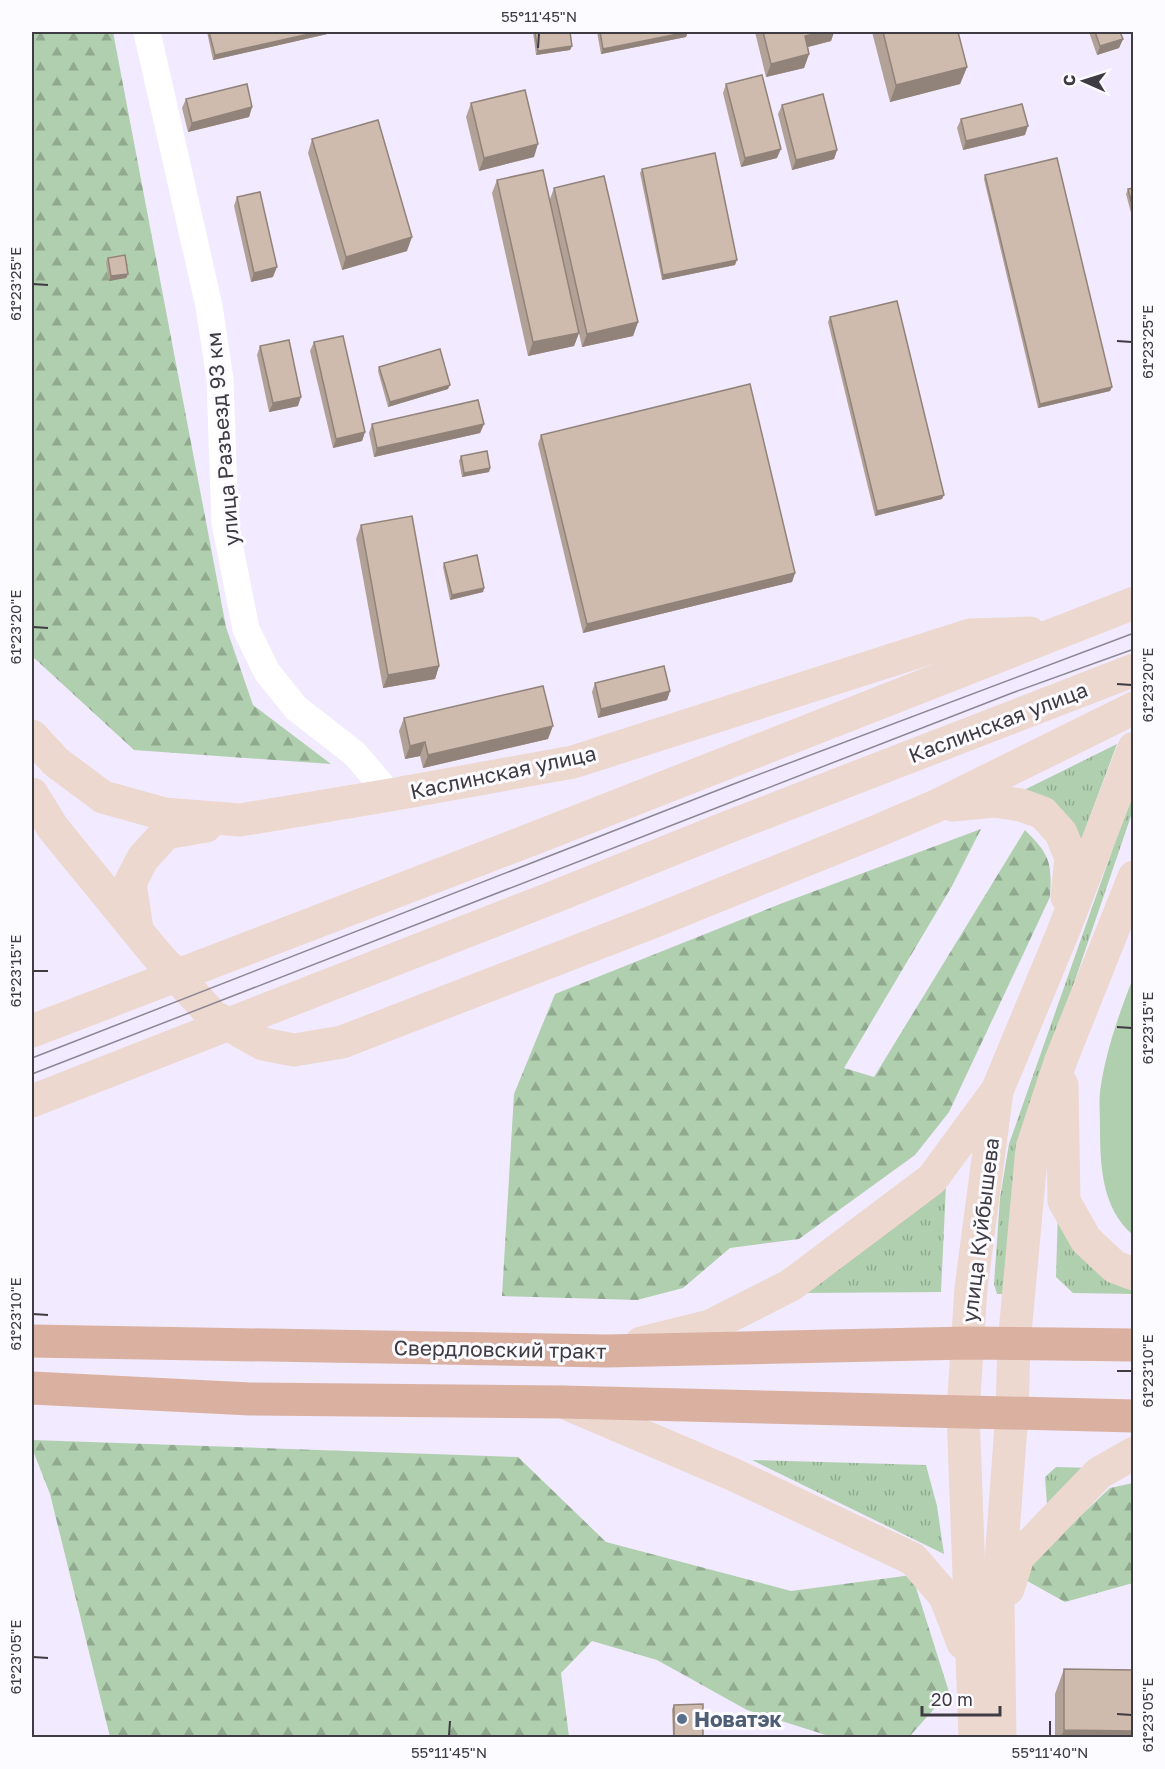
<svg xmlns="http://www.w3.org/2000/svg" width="1165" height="1769" font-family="'Golos Text',sans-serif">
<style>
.grass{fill:url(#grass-tufts)}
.forest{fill:url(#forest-firs)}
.park{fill:#b0cfae}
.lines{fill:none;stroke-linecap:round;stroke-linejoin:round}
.street{stroke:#fff;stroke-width:27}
.secondary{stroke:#edd8d0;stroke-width:33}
.primary{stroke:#dab0a1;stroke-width:33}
.tram{stroke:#8b8693;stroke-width:1.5}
.wall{fill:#b2a196}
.shaded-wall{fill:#91837a}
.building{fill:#cfbbae;stroke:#91837a;stroke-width:1.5}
.ticks{fill:none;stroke:#3e3b43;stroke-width:2}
.service-dot{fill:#5c6f8a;stroke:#fcfbff;stroke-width:2}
.labels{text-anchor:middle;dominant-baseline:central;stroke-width:6;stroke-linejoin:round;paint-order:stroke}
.street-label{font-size:21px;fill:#3e3b43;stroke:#fcfbff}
.service-label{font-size:21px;font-weight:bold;fill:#4e5e75;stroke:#fcfbff;text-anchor:start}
.neatline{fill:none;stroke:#3e3b43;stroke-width:2}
.ticks-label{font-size:15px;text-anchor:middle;fill:#3e3b43}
</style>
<defs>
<pattern id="grass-tufts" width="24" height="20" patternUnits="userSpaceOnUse" patternTransform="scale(1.5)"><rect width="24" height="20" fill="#b0cfae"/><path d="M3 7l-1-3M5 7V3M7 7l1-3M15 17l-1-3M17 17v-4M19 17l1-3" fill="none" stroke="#91a98f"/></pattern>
<pattern id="forest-firs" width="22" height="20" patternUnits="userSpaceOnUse" patternTransform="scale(1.5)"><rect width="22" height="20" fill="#b0cfae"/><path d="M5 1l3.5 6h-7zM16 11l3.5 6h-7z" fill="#91a98f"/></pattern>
</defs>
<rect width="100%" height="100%" fill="#f2eafe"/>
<!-- grass -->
<g class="grass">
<path d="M1117 744 1080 843C1060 806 1061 802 1018 793Z"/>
<polygon points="1133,791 1133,810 1027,1121 1004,1294 997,1294 994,1284 1000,1198 1009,1144"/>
<polygon points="946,1185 941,1292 803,1293"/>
<polygon points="1058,1210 1133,1288 1133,1294 1073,1293 1056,1277"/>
<polygon points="752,1460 926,1465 937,1506 944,1554"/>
<polygon points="1056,1467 1091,1468 1047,1505 1045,1477"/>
</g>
<!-- forest -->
<g class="forest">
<polygon points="32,32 113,32 226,627 253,705 331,764 134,750 32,656"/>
<path d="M981 829 952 886 844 1068 874 1077 1025 830C1050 855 1052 862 1050 897L949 1112 915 1155 799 1239 730 1248 683 1288 637 1300 502 1296 514 1094 555 994 780 904Z"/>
<polygon points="32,1440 518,1457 606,1542 791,1591 912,1575 949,1692 909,1737 832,1737 747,1710 657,1660 592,1641 561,1673 569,1737 110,1737 50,1494 32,1448"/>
<polygon points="1133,1483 1133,1583 1065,1602 1020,1577 1057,1538 1110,1488"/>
</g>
<!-- park -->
<path class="park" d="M1133 978V1235C1101 1208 1100 1163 1100 1125 1100 1114 1099 1103 1100 1092 1105 1053 1119 1014 1133 978Z"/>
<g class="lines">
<!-- street -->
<polyline class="street" points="147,32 209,306 220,379 225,523 246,629 267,672 296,708 355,754 390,795"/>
<!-- secondary -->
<g class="secondary">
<polyline points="32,736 56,762 103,797 164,814 240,820 390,795 573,762 970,635 1030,633"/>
<polyline points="32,794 53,828 156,954 213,1016 263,1044 294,1050 342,1042 655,921 875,832 936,806 1134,708"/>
<polyline points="952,805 995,801 1021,805 1043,813 1061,833 1071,858 1067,897"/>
<polyline points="137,929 130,883 143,858 166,833 206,826"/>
<polyline points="32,1031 530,840 1134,603"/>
<polyline points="1062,1085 1064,1201 1086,1240 1115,1267 1134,1274"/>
<polyline points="32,1101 554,897 728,827 1134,670"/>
<polyline points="641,1343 710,1326 791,1285 932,1179 996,1092"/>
<polyline points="563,1402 732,1474 913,1559 945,1596 963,1643"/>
<polyline points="1008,1589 1018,1557 1099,1473 1134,1453"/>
<polyline points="975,1738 963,1412 971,1288 997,1091 1063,932 1134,748"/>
<polyline points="1000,1738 998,1601 1012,1413 1014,1344 1032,1148 1061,1060 1134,877"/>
</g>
<!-- primary -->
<g class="primary">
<polyline points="32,1341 607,1351 968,1343 1134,1345"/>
<polyline points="32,1388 250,1399 563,1402 1134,1416"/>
</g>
<!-- tram -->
<g class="tram">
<polyline points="32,1058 731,785 1134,633"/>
<polyline points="32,1074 1012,693 1134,649"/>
</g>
</g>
<!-- wall -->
<g class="wall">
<polygon points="207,32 336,32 213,60"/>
<polygon points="533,32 570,32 572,46 570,50 536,55"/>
<polygon points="597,32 687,32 686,37 601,54"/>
<polygon points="755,32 834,32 831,41 808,47 809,54 804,68 766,77"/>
<polygon points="872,32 958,32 967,67 960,84 890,102"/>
<polygon points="1089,32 1120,32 1123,39 1119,48 1097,55"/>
<polygon points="726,84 777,158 741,167 723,93"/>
<polygon points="186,99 252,107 249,117 188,132 182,108"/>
<polygon points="471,103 534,157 479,171 466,117"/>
<polygon points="782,105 837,150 834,159 792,170 778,114"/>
<polygon points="961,119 1025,135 963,150 957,128"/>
<polygon points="312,139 407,251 342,270 308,153"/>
<polygon points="642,169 735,265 662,280 640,173"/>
<polygon points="985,175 1112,387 1110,391 1038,408 984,179"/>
<polygon points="497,180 550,199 554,188 638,322 633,336 582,347 579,333 574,346 528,356 492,193"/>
<polygon points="1134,188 1134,224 1126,194 1128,189"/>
<polygon points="237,197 273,277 251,282 234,206"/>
<polygon points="108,258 128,274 126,278 109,281 106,262"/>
<polygon points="830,317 942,499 875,516 828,322"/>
<polygon points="314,342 365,432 362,441 333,448 310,351"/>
<polygon points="260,346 298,406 269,412 257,355"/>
<polygon points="379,367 448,389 388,407 378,371"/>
<polygon points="372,424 484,424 480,433 374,457 369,433"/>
<polygon points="541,435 795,573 792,582 583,633 538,444"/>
<polygon points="461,456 490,468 489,472 462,477 459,461"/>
<polygon points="361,525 439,666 435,679 383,688 356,539"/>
<polygon points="444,563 484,588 483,592 450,600 443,567"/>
<polygon points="595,683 670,691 667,700 598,718 592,692"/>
<polygon points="404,718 548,739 423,768 420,756 405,759 399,731"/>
<polygon points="1064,1669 1134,1737 1055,1737 1055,1694"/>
<polygon points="674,1705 703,1737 673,1737 672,1709"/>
</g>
<!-- shaded-wall -->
<g class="shaded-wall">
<polygon points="318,32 336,32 213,60 215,55"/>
<polygon points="688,32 686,37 601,54 603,49"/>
<polygon points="822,32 834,32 831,41 800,49 805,36"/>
<polygon points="1123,39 1119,48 1097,55 1100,46"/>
<polygon points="572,46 570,50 536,55 538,51"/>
<polygon points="809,54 804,68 766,77 771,64"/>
<polygon points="967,67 960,84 890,102 896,85"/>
<polygon points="252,107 249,117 188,132 192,123"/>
<polygon points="1028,126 1025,135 963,150 966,141"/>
<polygon points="538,144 534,157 479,171 484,158"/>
<polygon points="781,149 777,158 741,167 745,158"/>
<polygon points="837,150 834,159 792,170 796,160"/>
<polygon points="412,237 407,251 342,270 346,257"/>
<polygon points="737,260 735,265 662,280 663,275"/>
<polygon points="277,267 273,277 251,282 254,273"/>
<polygon points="128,274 126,278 109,281 111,276"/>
<polygon points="638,322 633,336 582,347 587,334"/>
<polygon points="579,333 574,346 528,356 533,342"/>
<polygon points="450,385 448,389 388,407 390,402"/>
<polygon points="1112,387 1110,391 1038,408 1040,404"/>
<polygon points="301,397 298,406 269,412 273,403"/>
<polygon points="484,424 480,433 374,457 377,448"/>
<polygon points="365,432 362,441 333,448 336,439"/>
<polygon points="490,468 489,472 462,477 464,473"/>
<polygon points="944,495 942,499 875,516 877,511"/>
<polygon points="795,573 792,582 583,633 587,624"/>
<polygon points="484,588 483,592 450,600 452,595"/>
<polygon points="439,666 435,679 383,688 388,675"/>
<polygon points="670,691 667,700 598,718 601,709"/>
<polygon points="553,726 548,739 423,768 428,755"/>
<polygon points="425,742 420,756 405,759 410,746"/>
<polygon points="1064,1730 1134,1731 1134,1737 1061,1737"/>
</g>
<!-- building -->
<g class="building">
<polygon points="209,32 318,32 215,55"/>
<polygon points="535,32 570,32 572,46 538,51"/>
<polygon points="600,32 688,32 603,49"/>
<polygon points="763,32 822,32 805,36 809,54 771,64"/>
<polygon points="883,32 958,32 967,67 896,85"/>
<polygon points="1095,32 1120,32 1123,39 1100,46"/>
<polygon points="762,75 781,149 745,158 726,84"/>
<polygon points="247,84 252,107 192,123 186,99"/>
<polygon points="525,90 538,144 484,158 471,103"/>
<polygon points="823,94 837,150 796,160 782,105"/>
<polygon points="1022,104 1028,126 966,141 961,119"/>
<polygon points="378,120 412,237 346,257 312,139"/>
<polygon points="715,153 737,260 663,275 642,169"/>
<polygon points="1057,158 1112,387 1040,404 985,175"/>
<polygon points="543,170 579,333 533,342 497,180"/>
<polygon points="604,176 638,322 587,334 554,188"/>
<polygon points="1134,188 1134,212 1128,189"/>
<polygon points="260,192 277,267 254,273 237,197"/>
<polygon points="125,255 128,274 111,276 108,258"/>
<polygon points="897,301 944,495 877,511 830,317"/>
<polygon points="343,336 365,432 336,439 314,342"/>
<polygon points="289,340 301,397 273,403 260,346"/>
<polygon points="440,349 450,385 390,402 379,367"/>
<polygon points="750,384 795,573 587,624 541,435"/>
<polygon points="478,400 484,424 377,448 372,424"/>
<polygon points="487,451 490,468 464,473 461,456"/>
<polygon points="412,516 439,666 388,675 361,525"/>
<polygon points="477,555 484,588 452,595 444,563"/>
<polygon points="664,666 670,691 601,709 595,683"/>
<polygon points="543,686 553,726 428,755 425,742 410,746 404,718"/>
<polygon points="1064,1669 1134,1670 1134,1731 1064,1730"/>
<polygon points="703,1704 703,1737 674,1737 674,1705"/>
</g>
<!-- ticks -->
<path class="ticks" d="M538 48 539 33M33 284 48 285M1117 341 1132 342M33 627 48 628M1117 684 1132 685M33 971H48M1117 1027 1132 1028M33 1314 48 1315M1117 1371H1132M33 1657 48 1658M1117 1714 1132 1715M449 1736 450 1721M1050 1736V1721"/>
<!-- markers -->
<circle class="service-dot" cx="682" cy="1719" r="6"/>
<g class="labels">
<!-- street labels -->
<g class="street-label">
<text transform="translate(222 439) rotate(-95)">улица Разъезд 93 км</text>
<text transform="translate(998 722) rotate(-21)">Каслинская улица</text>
<text transform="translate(503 772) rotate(-12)">Каслинская улица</text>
<text transform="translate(980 1230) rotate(-83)">улица Куйбышева</text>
<text transform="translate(500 1349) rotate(1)">Свердловский тракт</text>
</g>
<!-- service labels -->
<g class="service-label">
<text x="694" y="1719">Новатэк</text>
</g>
</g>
<!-- border -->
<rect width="1165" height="1769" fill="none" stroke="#fcfbff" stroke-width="66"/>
<!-- north arrow -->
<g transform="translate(1084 81) rotate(273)" stroke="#fcfbff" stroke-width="4.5" paint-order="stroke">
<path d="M0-4.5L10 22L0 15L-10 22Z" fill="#3e3b43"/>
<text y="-9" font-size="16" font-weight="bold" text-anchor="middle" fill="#3e3b43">С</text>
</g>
<!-- scale -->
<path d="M922 1706v9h78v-9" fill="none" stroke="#3e3b43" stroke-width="3"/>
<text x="931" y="1706" font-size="18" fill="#3e3b43" stroke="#fcfbff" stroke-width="4.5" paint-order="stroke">20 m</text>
<rect x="33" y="33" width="1099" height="1703" class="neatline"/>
<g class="ticks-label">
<text x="539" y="22">55°11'45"N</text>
<text transform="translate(16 284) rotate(-90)" y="5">61°23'25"E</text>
<text transform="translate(1148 342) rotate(-90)" y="5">61°23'25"E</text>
<text transform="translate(16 627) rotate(-90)" y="5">61°23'20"E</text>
<text transform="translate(1148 685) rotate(-90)" y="5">61°23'20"E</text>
<text transform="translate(16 971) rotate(-90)" y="5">61°23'15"E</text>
<text transform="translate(1148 1028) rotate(-90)" y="5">61°23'15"E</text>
<text transform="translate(16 1314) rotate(-90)" y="5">61°23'10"E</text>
<text transform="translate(1148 1371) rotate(-90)" y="5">61°23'10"E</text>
<text transform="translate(16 1657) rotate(-90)" y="5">61°23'05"E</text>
<text transform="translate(1148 1715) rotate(-90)" y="5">61°23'05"E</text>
<text x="449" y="1758">55°11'45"N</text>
<text x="1050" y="1758">55°11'40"N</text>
</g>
</svg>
